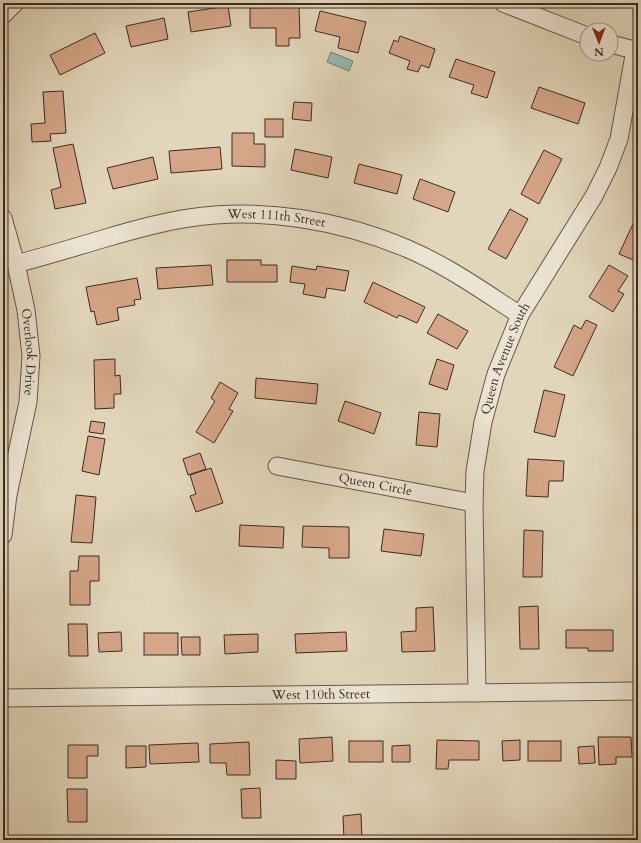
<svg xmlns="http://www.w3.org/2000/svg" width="641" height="843" font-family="Cardo,serif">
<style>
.water{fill:#95b9b3;stroke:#71807a}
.building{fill:#d5a688;stroke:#3c2b24}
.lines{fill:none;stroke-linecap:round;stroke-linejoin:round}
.street-casing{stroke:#66564a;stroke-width:19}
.street{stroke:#ece4d2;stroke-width:17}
.labels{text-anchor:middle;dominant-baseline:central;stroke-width:3;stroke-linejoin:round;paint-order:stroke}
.street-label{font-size:13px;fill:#3c2b24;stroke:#ece4d2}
</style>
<rect width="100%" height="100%" fill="#e2d6ba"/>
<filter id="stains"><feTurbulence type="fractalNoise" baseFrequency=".005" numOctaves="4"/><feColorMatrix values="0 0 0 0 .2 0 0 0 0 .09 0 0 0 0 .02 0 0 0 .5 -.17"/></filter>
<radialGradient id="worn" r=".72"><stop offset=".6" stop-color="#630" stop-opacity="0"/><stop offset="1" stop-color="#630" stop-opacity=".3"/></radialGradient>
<!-- water -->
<polygon class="water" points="331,52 353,61 349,71 327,62"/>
<!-- building -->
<g class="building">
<polygon points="228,6 231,26 191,32 188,12"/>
<polygon points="299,7 300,38 289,38 289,46 276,46 276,28 250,28 250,8"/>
<polygon points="320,11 366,22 358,53 338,48 340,37 315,31"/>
<polygon points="164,18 168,39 131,47 126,26"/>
<polygon points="95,33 105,53 60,75 50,55"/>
<polygon points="400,36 435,49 429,68 421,65 418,72 407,69 410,61 389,53 394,40 398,42"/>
<polygon points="456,59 495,72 487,98 471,93 474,85 449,77"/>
<polygon points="539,87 585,103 578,124 531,108"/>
<polygon points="63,91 66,133 50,134 51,141 32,142 31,124 45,123 43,92"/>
<polygon points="294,102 312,103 311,121 292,119"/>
<rect x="265" y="119" width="18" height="18"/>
<polygon points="232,133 254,133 254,144 265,144 265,167 232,166"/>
<polygon points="73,144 86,203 55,209 51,190 61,187 53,148"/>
<polygon points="220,147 222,169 171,173 169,151"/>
<polygon points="295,149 332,157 328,178 291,170"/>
<polygon points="544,150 562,159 539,204 521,194"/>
<polygon points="153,157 158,179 113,189 107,168"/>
<polygon points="359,164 402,175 397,194 354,183"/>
<polygon points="420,179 455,192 448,212 413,199"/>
<polygon points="510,209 528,219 506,259 488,249"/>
<polygon points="638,213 638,262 619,254"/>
<polygon points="227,260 261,260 261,265 277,265 277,282 227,282"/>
<polygon points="211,265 213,285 158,289 156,268"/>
<polygon points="609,265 628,276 618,291 624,294 613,312 589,297"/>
<polygon points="292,266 316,270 317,266 349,271 345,291 327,288 325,298 303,294 305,284 290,282"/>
<polygon points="137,278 141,299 134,300 135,305 117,308 119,320 97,325 94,311 91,312 86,287"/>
<polygon points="373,282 425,307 417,323 399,315 397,318 364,302"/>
<polygon points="438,314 468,331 457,349 427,333"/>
<polygon points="586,320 597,325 573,376 554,367 574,325 581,329"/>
<polygon points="115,359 115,376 120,375 121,394 114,394 114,408 95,409 94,360"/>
<polygon points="437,359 454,365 447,390 429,384"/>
<polygon points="256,378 318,384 316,404 255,398"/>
<polygon points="220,382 238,393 229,409 233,411 214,443 196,432 215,401 211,398"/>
<polygon points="544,390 565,395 555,437 534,432"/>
<polygon points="345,401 381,413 374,434 338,421"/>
<polygon points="419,412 440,414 437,447 416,445"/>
<polygon points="91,421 105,423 103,434 89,432"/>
<polygon points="88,436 105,439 99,475 82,471"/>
<polygon points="200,453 206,469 188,475 183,459"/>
<polygon points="528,459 564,461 563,481 549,481 548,497 526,496"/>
<polygon points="211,468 223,503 196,512 190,496 196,494 190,475"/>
<polygon points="76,495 96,497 92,543 71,542"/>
<polygon points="240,525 284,527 283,548 239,546"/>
<polygon points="303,526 349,527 349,558 329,558 329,548 302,547"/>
<polygon points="384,529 424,534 421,556 381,551"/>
<polygon points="524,530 543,531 542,577 523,577"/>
<polygon points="79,556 99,556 99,581 90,581 90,605 70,605 70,571 78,571"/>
<polygon points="538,606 539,649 520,649 519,607"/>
<polygon points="433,607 435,651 402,652 401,632 416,631 416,608"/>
<polygon points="68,624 87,624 88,656 69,656"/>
<polygon points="566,630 613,630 613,651 588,651 588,648 566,648"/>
<polygon points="121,632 122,651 99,652 98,633"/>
<polygon points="346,632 347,651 296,653 295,634"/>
<rect x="144" y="633" width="34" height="22"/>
<polygon points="258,634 258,652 225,654 224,635"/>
<polygon points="181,637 200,637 200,655 182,655"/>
<polygon points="332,737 333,761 300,763 299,739"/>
<polygon points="598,737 631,737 632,757 616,757 616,764 599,765"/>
<polygon points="437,740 479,741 479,760 449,760 448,769 436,769"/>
<polygon points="520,740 520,760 503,761 502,741"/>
<rect x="349" y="741" width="34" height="21"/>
<rect x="528" y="741" width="33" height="20"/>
<polygon points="249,742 250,775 227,775 226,763 210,763 210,744"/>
<polygon points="198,743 199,762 150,764 149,745"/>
<polygon points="68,745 98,745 98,756 87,756 87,778 68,778"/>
<polygon points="410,745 410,762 392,762 392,746"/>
<polygon points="126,746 146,746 146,767 126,768"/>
<polygon points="594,746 595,763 579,764 578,747"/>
<polygon points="276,760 296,761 296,779 276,779"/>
<polygon points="260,788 261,818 242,818 241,789"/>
<polygon points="67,789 87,789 87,822 68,822"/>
<polygon points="361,814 362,840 330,840 344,839 343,816"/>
</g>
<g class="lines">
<!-- street casing -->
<g class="street-casing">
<g id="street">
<polyline points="503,3 587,36"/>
<polyline points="3,15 15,3"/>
<polyline points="611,44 638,51"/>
<path id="s1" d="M3 218 16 264 26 310 31 356 28 402 8 495 3 535"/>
<path id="s2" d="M16 264C46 256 76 247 106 238 133 230 161 222 189 218 262 207 340 220 408 249 448 266 484 292 520 315"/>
<path id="s3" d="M277 466 474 503"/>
<path id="s4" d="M477 693 474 503 475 471 483 422 496 374 520 315 594 196 608 168 619 139 635 50"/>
<path id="s5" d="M3 698 638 691"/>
</g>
</g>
<!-- street -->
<use href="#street" class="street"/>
</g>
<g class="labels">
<!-- street labels -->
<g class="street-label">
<text stroke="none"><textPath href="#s2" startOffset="267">West 111th Street</textPath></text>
<text stroke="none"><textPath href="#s1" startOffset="137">Overlook Drive</textPath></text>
<text stroke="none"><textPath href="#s4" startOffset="339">Queen Avenue South</textPath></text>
<text stroke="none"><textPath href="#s3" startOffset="100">Queen Circle</textPath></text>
<text stroke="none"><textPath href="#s5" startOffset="318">West 110th Street</textPath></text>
</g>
</g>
<!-- margin -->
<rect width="641" height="843" fill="none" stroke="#e2d6ba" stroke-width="16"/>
<rect x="4" y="4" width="633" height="835" fill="none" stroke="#3c2b24" stroke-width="2"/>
<rect x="8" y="8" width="625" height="827" fill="none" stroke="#3c2b24"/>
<!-- north arrow -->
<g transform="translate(599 42) rotate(179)"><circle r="19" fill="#ece4d2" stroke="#a69a8c"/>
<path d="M0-3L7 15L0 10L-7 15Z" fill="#8f2418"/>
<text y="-6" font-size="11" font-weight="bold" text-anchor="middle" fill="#3c2b24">N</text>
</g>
<rect width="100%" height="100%" filter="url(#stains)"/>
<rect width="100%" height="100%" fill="url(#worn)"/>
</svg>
